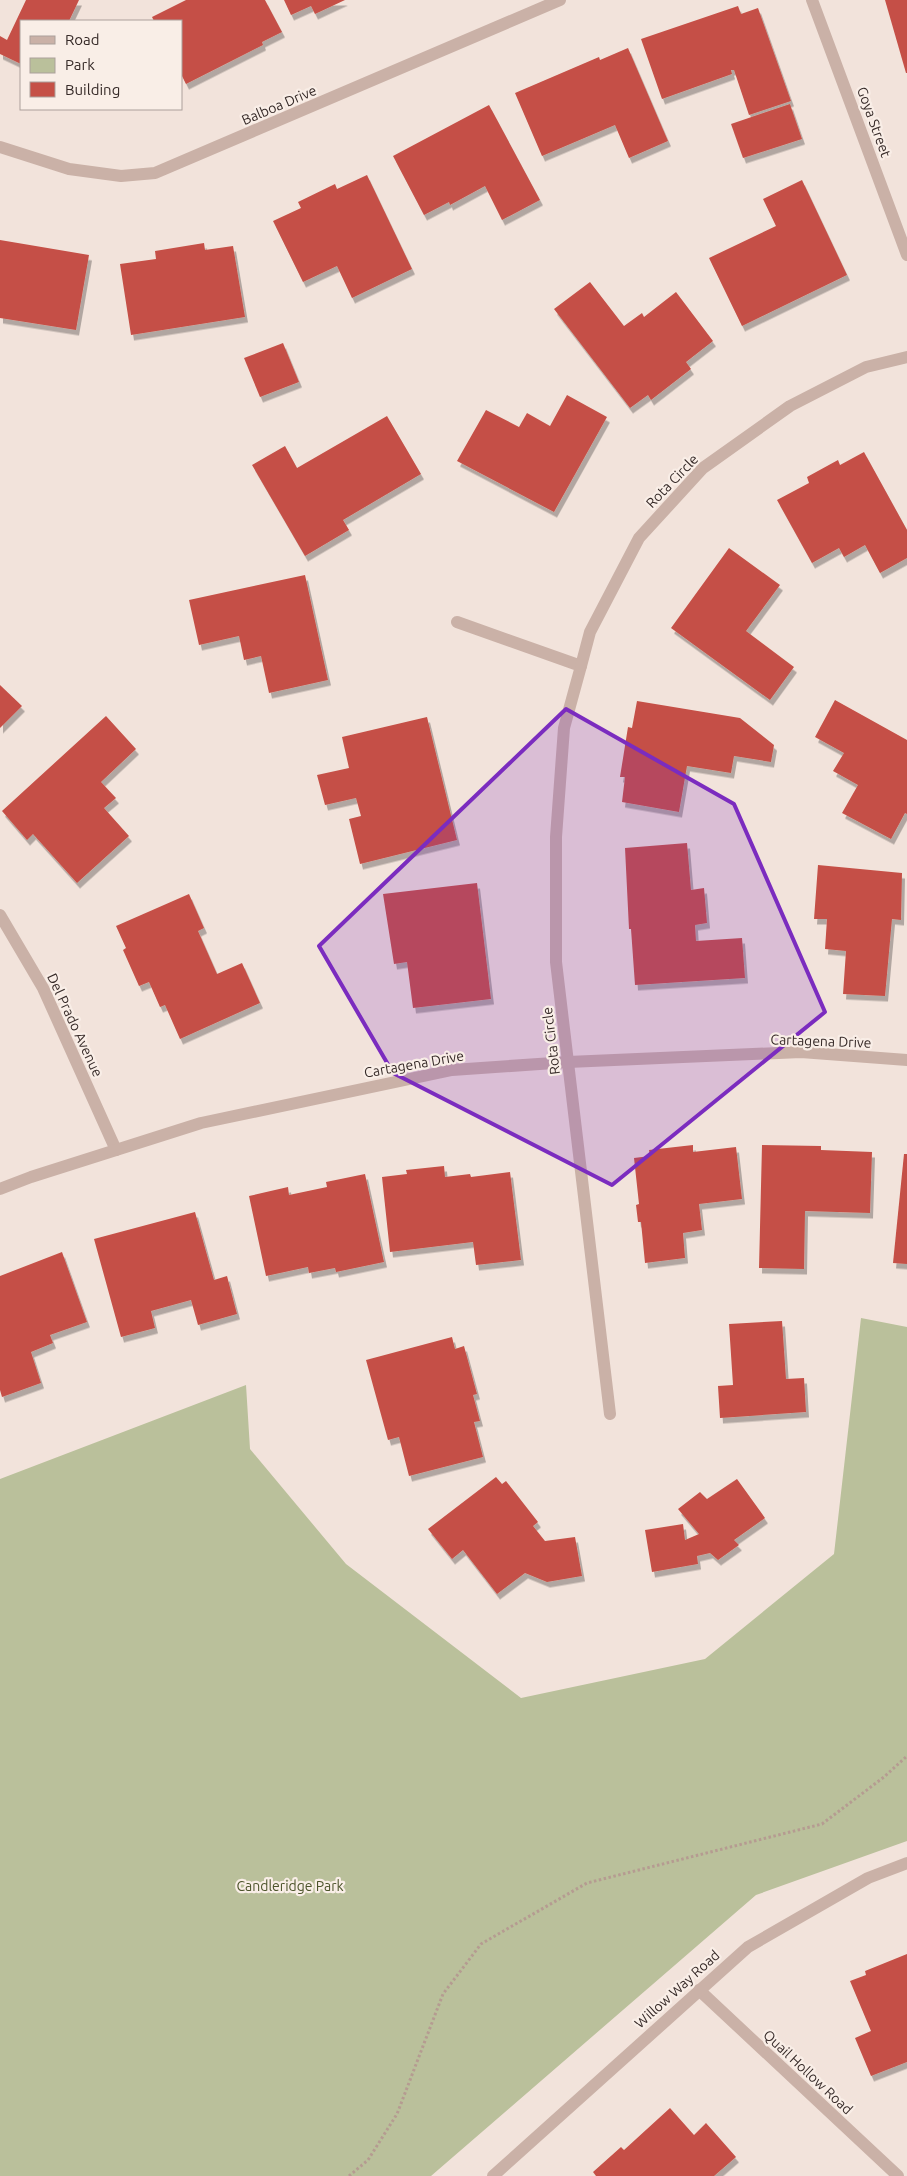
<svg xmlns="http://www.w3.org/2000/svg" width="907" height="2176" font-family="Ubuntu,sans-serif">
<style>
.green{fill:#bac09b}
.building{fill:#c55046;filter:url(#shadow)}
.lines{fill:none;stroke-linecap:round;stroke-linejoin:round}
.path{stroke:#b59b91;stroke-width:3;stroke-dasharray:2.5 2.5;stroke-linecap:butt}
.minor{stroke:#cab1a7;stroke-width:12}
.marked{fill:#7b2cbf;fill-opacity:0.2;stroke:#7b2cbf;stroke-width:4;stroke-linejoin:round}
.labels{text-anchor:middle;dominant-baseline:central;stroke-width:4.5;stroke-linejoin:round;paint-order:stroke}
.street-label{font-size:14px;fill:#362a28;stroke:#f9eee7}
.park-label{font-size:14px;fill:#4c542b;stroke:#f9eee7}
</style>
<defs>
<filter id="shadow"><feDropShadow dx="3" dy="5.5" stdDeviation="0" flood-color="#0004"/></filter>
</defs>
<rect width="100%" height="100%" fill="#f2e3db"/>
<!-- green -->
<polygon class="green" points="861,1318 907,1327 907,1841 756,1895 431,2176 0,2176 0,1479 246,1385 250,1449 346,1564 521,1698 705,1659 834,1554"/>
<!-- building -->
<g class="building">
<polygon points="26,0 79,0 69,21 21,21 21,64 0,54 0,36 7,40"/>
<polygon points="186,0 265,0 282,32 262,42 263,45 186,84 181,74 181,21 154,21 152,17"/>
<polygon points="284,0 345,0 315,14 311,6 291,15"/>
<polygon points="885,0 907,0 907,73 906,73"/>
<polygon points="738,6 741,14 758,8 791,101 749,115 734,70 731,70 732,74 662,99 641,39"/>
<polygon points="628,48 668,141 629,158 615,125 542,156 515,93 599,57 600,60"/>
<polygon points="790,104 802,139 743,158 731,124"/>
<polygon points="489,105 540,200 502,220 485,186 450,205 449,202 424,215 393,156"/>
<polygon points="367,175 412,269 352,298 337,266 303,282 273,221 301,208 298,202 335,184 337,189"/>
<polygon points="802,180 847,275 742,326 709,258 776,226 763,199"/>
<polygon points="0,240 89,255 76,330 0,318"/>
<polygon points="204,243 205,250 233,246 245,317 131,335 120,264 156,259 155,251"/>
<polygon points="590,282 624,326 642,313 644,317 676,292 713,341 686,362 691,369 651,400 648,395 630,408 554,309"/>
<polygon points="283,343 299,382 260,397 244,358"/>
<polygon points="567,395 607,417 554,512 457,461 486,410 519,427 527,413 550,426"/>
<polygon points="387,416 421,474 343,520 349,530 305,556 252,465 285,446 297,468"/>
<polygon points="864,452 907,530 907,558 880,573 865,545 844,557 839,548 812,563 777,500 809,483 807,477 838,460 840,465"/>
<polygon points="729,548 780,585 746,631 794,667 770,700 671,628"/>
<polygon points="305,575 328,680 269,693 261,656 244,660 239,636 199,645 189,600"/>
<polygon points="0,685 22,706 0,728"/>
<polygon points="835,700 907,740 907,814 905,813 891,839 842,813 858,785 833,771 844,753 815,737"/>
<polygon points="637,701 740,718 774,745 771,762 734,756 731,773 687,766 679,812 622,802 625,777 620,777 628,727 632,728"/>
<polygon points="106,716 136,749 101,782 116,798 104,808 129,836 77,883 33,834 27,840 2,811"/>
<polygon points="427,717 457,840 360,864 349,819 361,816 356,798 325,805 317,775 349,768 342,737"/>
<polygon points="687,843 691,890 704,888 707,923 695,925 696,941 742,938 745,978 635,985 631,929 629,929 625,848"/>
<polygon points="818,865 902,873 901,920 892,919 885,996 843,994 846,951 825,949 827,919 814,919"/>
<polygon points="477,883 491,999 413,1008 407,962 394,964 383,894"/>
<polygon points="189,894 204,928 198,931 217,974 242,963 260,1003 180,1039 165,1005 160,1007 149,982 139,986 123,950 126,948 116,926"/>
<polygon points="693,1145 693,1152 736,1147 742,1199 699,1204 702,1230 683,1233 685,1258 645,1263 641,1222 638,1222 636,1205 639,1204 634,1158 650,1156 649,1150"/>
<polygon points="762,1145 821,1146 821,1150 872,1152 870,1213 805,1211 804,1269 759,1268"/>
<polygon points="904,1154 907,1154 907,1264 893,1263"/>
<polygon points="444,1166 445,1177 470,1174 471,1177 510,1172 521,1260 476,1265 473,1242 390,1252 382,1177 407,1174 406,1170"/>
<polygon points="365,1174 384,1262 336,1272 335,1268 309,1273 308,1267 266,1276 249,1196 288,1187 289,1195 327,1187 326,1182"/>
<polygon points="195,1212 214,1280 227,1276 237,1314 198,1325 191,1300 151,1311 155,1328 121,1337 94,1239"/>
<polygon points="62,1252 87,1322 50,1335 53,1343 31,1352 41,1383 2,1397 0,1390 0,1276"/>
<polygon points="782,1321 786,1379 804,1378 806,1412 720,1418 718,1386 733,1385 729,1324"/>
<polygon points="452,1337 455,1349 464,1346 477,1394 473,1395 480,1421 474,1422 483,1457 409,1476 399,1437 388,1440 366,1360"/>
<polygon points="496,1477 502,1484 506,1481 538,1522 533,1526 545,1541 575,1537 582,1576 547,1582 525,1573 497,1594 463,1550 452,1559 428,1529"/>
<polygon points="737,1479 765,1518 734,1540 739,1545 718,1560 710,1553 697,1556 698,1564 652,1572 645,1530 683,1524 685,1540 699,1534 678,1509 700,1492 707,1499"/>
<polygon points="907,1954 907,2062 871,2076 855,2038 871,2031 850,1981 866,1975 865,1971"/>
<polygon points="670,2108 694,2135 706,2123 736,2157 714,2176 596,2176 593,2172 621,2147 624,2150"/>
</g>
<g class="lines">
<!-- path -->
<polyline class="path" points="349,2176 368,2160 397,2114 443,1994 481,1944 587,1883 822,1824 884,1777 907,1756"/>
<!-- minor -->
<g class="minor">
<polyline points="812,0 907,255"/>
<polyline points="0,147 69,169 121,176 155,173 560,0"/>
<polyline points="457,622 581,666 564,728 556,837 556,962 610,1414"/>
<polyline points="581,666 590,632 639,538 703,468 790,406 866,367 907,357"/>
<polyline points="0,915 43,988 116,1150"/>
<polyline points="0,1189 31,1177 201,1123 452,1070 568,1062 801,1052 907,1060"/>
<polyline points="699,1990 898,2176"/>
<polyline points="493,2176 748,1947 868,1878 907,1863"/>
</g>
</g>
<!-- marked area -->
<path class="marked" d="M566 709 734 804 825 1012 612 1185 393 1073 319 946Z"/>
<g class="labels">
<!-- street labels -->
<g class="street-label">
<text transform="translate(279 105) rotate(-23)">Balboa Drive</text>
<text transform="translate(874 122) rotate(70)">Goya Street</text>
<text transform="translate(672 481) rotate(-46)">Rota Circle</text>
<text transform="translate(75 1025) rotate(65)">Del Prado Avenue</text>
<text transform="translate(551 1041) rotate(-97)">Rota Circle</text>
<text transform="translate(821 1041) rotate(2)">Cartagena Drive</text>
<text transform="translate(414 1064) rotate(-10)">Cartagena Drive</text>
<text transform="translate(677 1989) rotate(-42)">Willow Way Road</text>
<text transform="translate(808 2072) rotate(43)">Quail Hollow Road</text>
</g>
<!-- park labels -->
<g class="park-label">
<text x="290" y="1886">Candleridge Park</text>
</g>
</g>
<!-- legend -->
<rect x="20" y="20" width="162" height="90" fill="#f9eee7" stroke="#aba09b"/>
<rect x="30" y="36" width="25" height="8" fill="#cab1a7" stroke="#aba09b"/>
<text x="65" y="45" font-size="15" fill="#362a28">Road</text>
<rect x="30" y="58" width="25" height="15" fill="#bac09b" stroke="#aba09b"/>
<text x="65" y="70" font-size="15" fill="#362a28">Park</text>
<rect x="30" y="82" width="25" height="15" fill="#c55046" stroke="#aba09b"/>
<text x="65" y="95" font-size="15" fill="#362a28">Building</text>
</svg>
